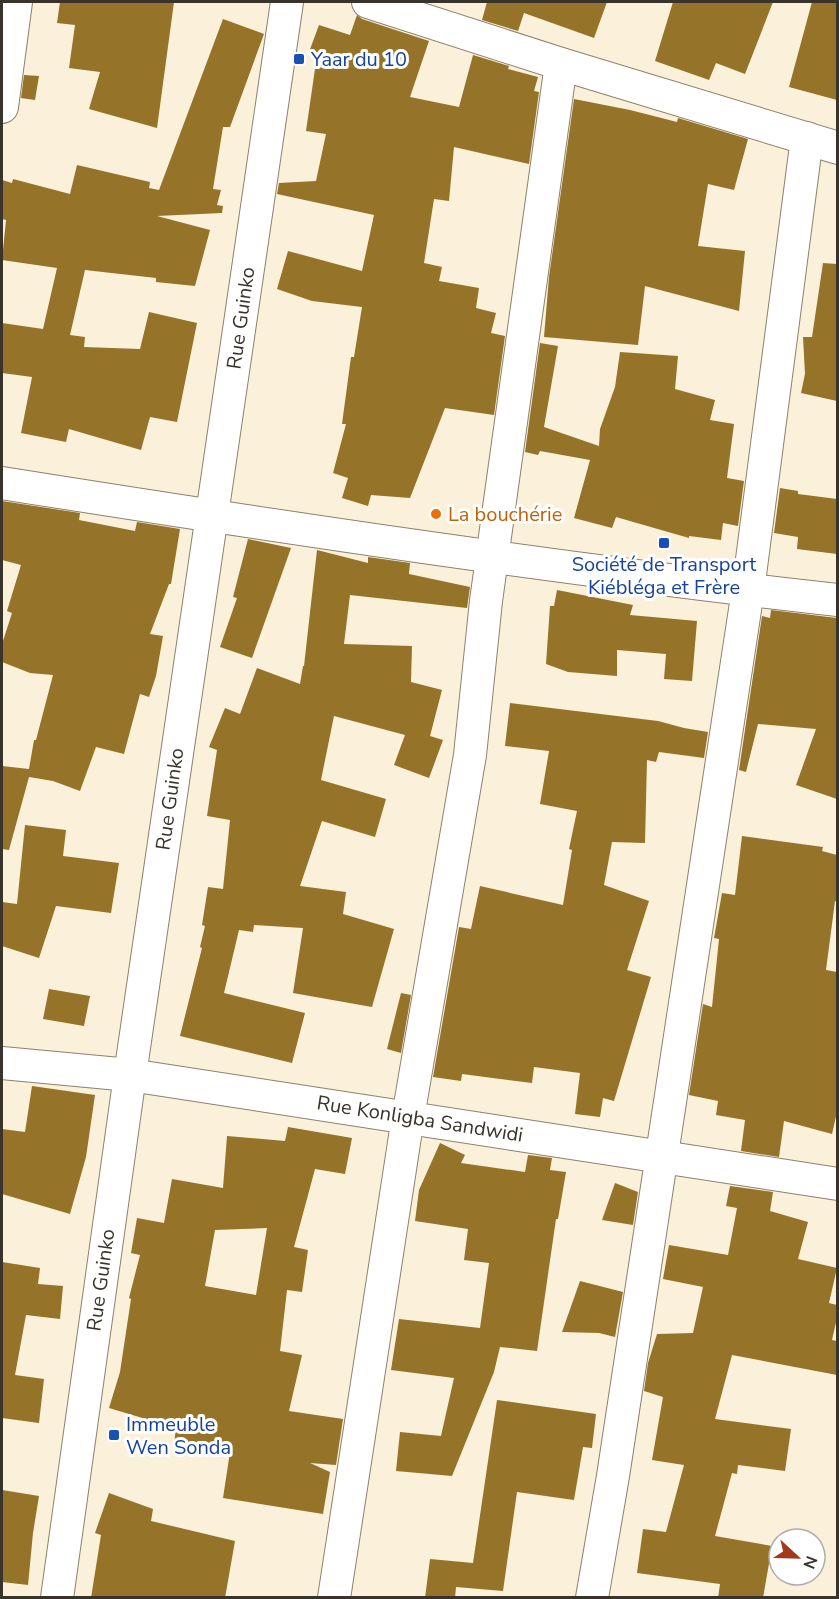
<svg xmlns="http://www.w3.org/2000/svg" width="839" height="1599" font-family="'Nunito Sans',sans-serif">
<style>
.building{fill:#957328;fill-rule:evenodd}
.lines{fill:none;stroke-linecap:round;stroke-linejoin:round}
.street-casing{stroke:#8b816e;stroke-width:34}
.street{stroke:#fff;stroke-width:32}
.transit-dot{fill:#1a4fb4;stroke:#fff;stroke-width:2}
.food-dot{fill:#e8710a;stroke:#fff;stroke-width:2}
.labels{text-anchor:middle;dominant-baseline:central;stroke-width:6;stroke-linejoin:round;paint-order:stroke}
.transit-label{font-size:20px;fill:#164399;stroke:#fff;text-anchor:start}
.street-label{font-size:20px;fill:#38342c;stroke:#fff}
.food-label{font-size:20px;fill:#c56008;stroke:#fff;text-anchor:start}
</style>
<rect width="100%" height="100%" fill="#fbf0da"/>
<!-- building -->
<g class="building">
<polygon points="60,2 174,2 157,128 89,109 100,72 69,68 75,25 57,23"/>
<polygon points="487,2 607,2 594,38 524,13 518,31 482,20"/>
<polygon points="673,2 773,2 745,74 716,63 709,80 655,61"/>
<polygon points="812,2 837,2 837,100 789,87"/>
<polygon points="357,15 362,19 429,41 410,97 459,107 473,55 509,66 508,69 538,77 534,91 539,92 529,164 454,147 449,201 434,199 424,263 442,267 439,281 479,288 476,308 496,313 491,333 505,336 494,415 445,408 410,498 371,495 368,506 342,498 348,478 333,473 346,424 342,424 351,357 354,357 362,307 312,301 277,289 288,251 362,271 374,215 277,194 279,183 316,181 326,134 306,131 317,55 309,52 319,25 350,35"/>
<polygon points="223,19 264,34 230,127 223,127 213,189 221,190 217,205 223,206 222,213 157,216 210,230 195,286 156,282 156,278 85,270 70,335 85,337 84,347 140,349 149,312 197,323 177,422 150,417 141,450 69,429 66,442 21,433 32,377 2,373 2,323 43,329 57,268 2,260 6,220 2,219 2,180 12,183 13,179 70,194 77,165 150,182 149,188 159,190"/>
<polygon points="24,75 39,76 35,100 21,98"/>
<polygon points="574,99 630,110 677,122 678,118 748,139 734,190 708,184 698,246 745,251 739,311 645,286 638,345 544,337 549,277"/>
<polygon points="823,263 837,264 837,401 801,393 805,374 803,337 812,337"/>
<polygon points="540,343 558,346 544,427 599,446 600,429 615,387 620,352 678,356 675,389 715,400 710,420 734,424 727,478 744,481 738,526 723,523 721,540 689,536 689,538 616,517 612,528 574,518 590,460 540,451 538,455 525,452"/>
<polygon points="780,488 798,491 798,494 837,499 837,554 797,549 798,537 774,533"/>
<polygon points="2,501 80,513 79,520 135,531 137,522 180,529 171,584 169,584 150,634 163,636 156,676 149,697 140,694 124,754 96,747 80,791 53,781 29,777 9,850 2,849 2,766 29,769 34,740 36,740 53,675 30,673 2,662 2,644 12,613 7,611 21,565 2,560"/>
<polygon points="248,539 291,548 252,658 220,647 237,598 233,597"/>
<polygon points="317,550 368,563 368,557 410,563 409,574 470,587 467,608 350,595 344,644 412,646 411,682 442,690 430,736 443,740 429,778 394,765 405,735 334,716 321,780 386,799 375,837 322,821 300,886 346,892 343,914 394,929 372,1007 293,993 303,928 254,925 253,932 239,930 224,993 305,1013 292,1063 180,1036 202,948 200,947 205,926 202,925 208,887 223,889 230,820 207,816 217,750 209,747 225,708 240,714 257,668 300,684 303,666 304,666"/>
<polygon points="557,590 633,605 630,615 697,621 692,681 664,679 666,654 617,650 617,676 568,672 546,664 550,606 554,606"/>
<polygon points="771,610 837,618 837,799 796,785 816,729 758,724 746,772 739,770 762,616 770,618"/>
<polygon points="510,703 658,721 684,728 708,732 704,758 659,752 656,762 647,760 645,843 612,842 604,885 649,901 627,970 651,977 614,1101 603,1098 600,1117 575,1114 580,1073 534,1067 532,1083 462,1074 461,1081 433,1077 459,927 471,929 480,886 563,905 572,850 569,849 577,811 540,804 549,751 505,746"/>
<polygon points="25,825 66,830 63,856 119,863 111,913 56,906 39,958 2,946 2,902 17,904"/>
<polygon points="742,836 823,847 822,851 837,855 837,902 835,901 826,970 837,972 837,1112 832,1134 784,1121 779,1157 741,1151 745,1120 716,1115 718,1101 689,1095 703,1004 712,1007 719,939 714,938 722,893 735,895"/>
<polygon points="49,989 90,996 84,1026 43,1019"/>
<polygon points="401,993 411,995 401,1053 387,1049"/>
<polygon points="32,1086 95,1095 86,1157 70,1214 2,1194 2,1129 25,1132"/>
<path d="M288 1127 352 1138 345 1174 315 1169 294 1247 308 1250 302 1292 287 1290 280 1351 302 1355 289 1411 343 1419 336 1465 310 1463 330 1472 323 1514 223 1498 230 1452 174 1444 176 1428 109 1408 120 1372 131 1299 129 1298 140 1255 131 1253 137 1218 164 1223 172 1179 223 1188 227 1136 285 1141ZM267 1228 256 1295 205 1286 215 1230Z"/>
<polygon points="440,1143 465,1155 461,1163 525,1172 528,1155 552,1158 550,1170 566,1172 558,1219 556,1219 537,1351 500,1347 494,1372 452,1476 396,1471 400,1432 441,1436 454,1378 391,1370 399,1319 480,1328 489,1263 464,1260 468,1229 415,1221 419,1190"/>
<polygon points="615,1183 638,1192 633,1225 602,1220"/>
<polygon points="730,1186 773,1192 770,1211 808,1222 798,1259 837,1268 829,1303 837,1305 837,1318 832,1340 837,1341 837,1375 732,1355 715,1419 791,1429 785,1471 738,1465 737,1474 732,1473 715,1536 772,1546 763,1598 718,1598 720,1584 637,1573 643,1529 666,1532 684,1465 652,1460 663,1397 644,1391 648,1363 657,1334 693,1333 703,1287 663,1279 669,1245 728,1255 737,1208 726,1206"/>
<polygon points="2,1262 40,1268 38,1284 63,1286 60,1319 26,1315 15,1375 44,1379 39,1423 2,1418"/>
<polygon points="580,1281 623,1292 615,1337 599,1333 562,1332"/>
<polygon points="497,1400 596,1414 592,1448 583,1447 574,1500 517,1492 503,1591 456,1587 455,1598 425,1598 430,1559 473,1563"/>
<polygon points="2,1490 39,1496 33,1533 28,1585 2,1582"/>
<polygon points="109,1493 153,1509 151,1521 235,1541 225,1598 91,1598 101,1535 95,1533"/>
</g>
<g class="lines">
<!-- street casing -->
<g class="street-casing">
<g id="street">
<polyline points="368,2 561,64 838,148"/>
<polyline points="2,107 16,2"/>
<path d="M2 483C279 527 558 569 838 600"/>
<polyline points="2,1063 130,1075 838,1184"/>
<polyline points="57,1598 130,1075 287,2"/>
<polyline points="334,1598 408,1117 470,755 486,601 561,64"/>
<polyline points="592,1598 613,1476 748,590 807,138"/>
</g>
</g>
<!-- street -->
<use href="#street" class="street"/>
</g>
<!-- markers -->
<g class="transit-dot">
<rect x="293" y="53" width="12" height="12" rx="3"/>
<rect x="658" y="537" width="12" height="12" rx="3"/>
<rect x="108" y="1429" width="12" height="12" rx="3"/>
</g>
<circle class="food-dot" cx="436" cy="514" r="6"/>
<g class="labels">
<!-- transit labels -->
<g class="transit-label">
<text x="311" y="59">Yaar du 10</text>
<text x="664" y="564" text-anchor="middle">Société de Transport<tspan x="664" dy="23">Kiébléga et Frère</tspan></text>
<text x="126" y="1424">Immeuble<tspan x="126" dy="23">Wen Sonda</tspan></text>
</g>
<!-- street labels -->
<g class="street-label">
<text transform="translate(241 318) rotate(-82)">Rue Guinko</text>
<text transform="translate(170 799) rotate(-82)">Rue Guinko</text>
<text transform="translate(420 1119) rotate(9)">Rue Konligba Sandwidi</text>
<text transform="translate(101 1280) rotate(-82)">Rue Guinko</text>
</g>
<!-- food labels -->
<g class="food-label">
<text x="448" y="514">La bouchérie</text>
</g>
</g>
<!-- border -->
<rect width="839" height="1599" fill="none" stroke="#38342c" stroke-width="6"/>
<!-- north arrow -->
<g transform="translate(797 1557) rotate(112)"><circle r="28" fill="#ffffff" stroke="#afaeab" stroke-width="1.5"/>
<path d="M0-4.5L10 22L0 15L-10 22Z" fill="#a1391a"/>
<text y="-9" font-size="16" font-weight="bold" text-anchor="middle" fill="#38342c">N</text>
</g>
</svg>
